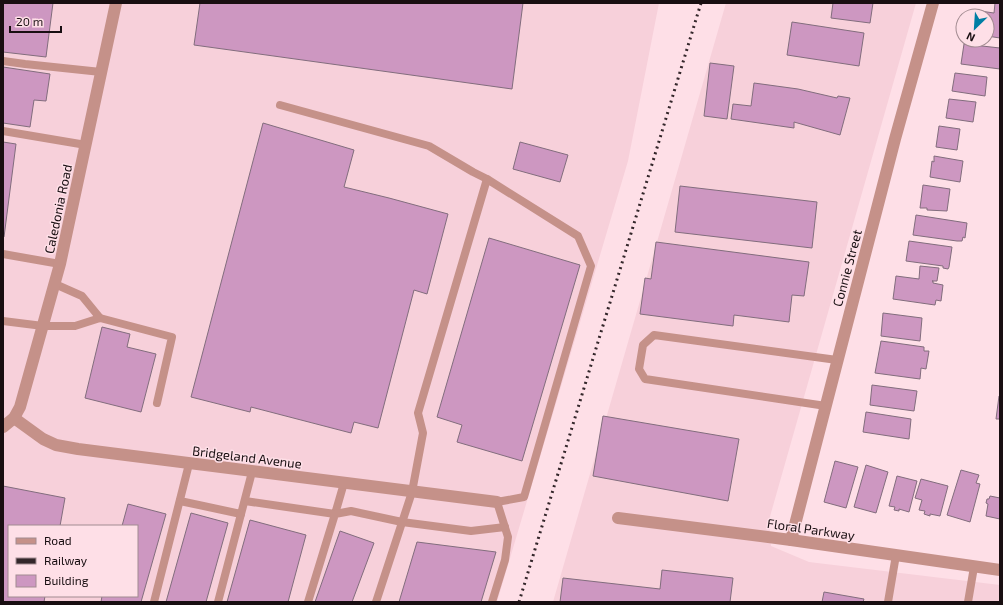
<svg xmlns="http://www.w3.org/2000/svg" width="1003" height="605" font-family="'Exo 2',sans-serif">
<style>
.built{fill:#f7d0da;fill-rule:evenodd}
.building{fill:#cd97c1;stroke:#826d7d}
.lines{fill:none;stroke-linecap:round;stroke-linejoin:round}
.service{stroke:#c59189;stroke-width:8}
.minor{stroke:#c59189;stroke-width:12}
.tertiary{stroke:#c59189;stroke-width:12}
.rail{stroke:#33262a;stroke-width:3;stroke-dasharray:2 4;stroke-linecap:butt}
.labels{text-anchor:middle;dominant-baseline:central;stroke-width:3;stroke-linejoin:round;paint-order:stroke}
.street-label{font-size:13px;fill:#180e11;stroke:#fedfe7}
</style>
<rect width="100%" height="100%" fill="#fedfe7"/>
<!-- built -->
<g class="built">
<path d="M3 3H659L628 161 497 602H3ZM9 526H137V596H9Z"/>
<polygon points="726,3 916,3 769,520 771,546 809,562 1000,585 1000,602 553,602"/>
</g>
<!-- building -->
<g class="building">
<polygon points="3,3 53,3 46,57 3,52"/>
<polygon points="200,3 523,3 512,89 194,45"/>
<polygon points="833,3 873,3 870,23 831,18"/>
<polygon points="995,3 1000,3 1000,38 987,36 987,16 973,16 973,10 994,13"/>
<polygon points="792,22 864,33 859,66 787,55"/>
<polygon points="964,44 1000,48 1000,69 961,64"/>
<polygon points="710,63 734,66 727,119 704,116"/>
<polygon points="3,67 50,74 46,101 34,100 30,127 3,123"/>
<polygon points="955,73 987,77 985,96 952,91"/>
<polygon points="754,83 798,89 837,98 838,96 850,98 840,135 794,122 794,128 731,119 733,104 751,106"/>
<polygon points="949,99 976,102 973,122 946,118"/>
<polygon points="263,123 354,150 344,187 389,198 448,214 427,294 414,290 378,428 354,422 351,433 251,407 250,412 191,397"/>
<polygon points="939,126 960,129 957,150 936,147"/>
<polygon points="3,142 16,144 4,237 3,237"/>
<polygon points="520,142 568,155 560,182 513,169"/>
<polygon points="934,156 963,161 960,182 930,177 932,161 934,162"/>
<polygon points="923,185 950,189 947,211 927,210 927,208 920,208"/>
<polygon points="680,186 817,202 812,248 675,232"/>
<polygon points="916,215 967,223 965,238 963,237 962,241 957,241 913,235"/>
<polygon points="489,238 580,265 522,461 457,442 462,425 437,417"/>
<polygon points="909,241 952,247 949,267 948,269 943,268 943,266 906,261"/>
<polygon points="656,242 809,262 804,296 792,295 789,322 734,315 733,326 640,314 645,278 651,279"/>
<polygon points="920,266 939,268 937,281 932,281 933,281 933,283 943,285 941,301 936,300 935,305 893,299 896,276 919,279"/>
<polygon points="883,313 922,318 920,341 881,336"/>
<polygon points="102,327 130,334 127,347 156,354 141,412 85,398"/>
<polygon points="881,341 924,347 924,351 929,351 926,369 921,368 920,379 875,373"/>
<polygon points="872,385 917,391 914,411 870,405"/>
<polygon points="999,396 1000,396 1000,419 996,419"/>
<polygon points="866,412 911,419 909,439 863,432"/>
<polygon points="603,416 739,439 728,501 593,476"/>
<polygon points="835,461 858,467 846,508 824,502"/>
<polygon points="866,465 888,472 876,513 854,507"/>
<polygon points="961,470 979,475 976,483 980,484 970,522 947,515"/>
<polygon points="897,476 917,481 909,512 899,509 899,511 894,510 895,507 889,506"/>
<polygon points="921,479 948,486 940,516 930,514 930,516 924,514 925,511 919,510 922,500 915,498"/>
<polygon points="3,486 65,498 60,526 9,526 9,596 45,596 44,602 3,602"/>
<polygon points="990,496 1000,498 1000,519 986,516 988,504 986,503 987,499 989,499"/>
<polygon points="128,504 166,514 141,602 101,602 102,596 137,596 137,526 122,526"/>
<polygon points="191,513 228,523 206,602 166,602"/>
<polygon points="250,520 306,535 288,602 227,602"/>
<polygon points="340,531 374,543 352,602 315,602"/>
<polygon points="417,542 496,552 481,602 399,602"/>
<polygon points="662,570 733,578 730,602 560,602 563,578 660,589"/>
<polygon points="824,592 864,599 863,602 822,602"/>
</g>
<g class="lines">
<!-- service -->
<g class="service">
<polyline points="3,61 25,64 101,72"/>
<polyline points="280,105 429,146 473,172 487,179"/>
<polyline points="3,131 86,145"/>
<polyline points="3,254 60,264"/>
<polyline points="55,284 82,296 100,318"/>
<polyline points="3,321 43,326 75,326 100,318 172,337 157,403"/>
<polyline points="826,406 645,379 639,369 643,345 654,335 837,360"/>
<polyline points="180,501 241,514"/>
<polyline points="245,501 335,514 344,483"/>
<polyline points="154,602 189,464"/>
<polyline points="218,602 252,472"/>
<polyline points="308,602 335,514 351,511 402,522 471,531 505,527"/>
<polyline points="376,602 412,492 423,433 418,413 487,179 578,236 591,266 524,497 497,502 508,537 505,560 492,602"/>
<polyline points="888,602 896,555"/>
<polyline points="968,602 974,567"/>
</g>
<!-- minor -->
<g class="minor">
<polyline points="14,418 43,439 56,445 78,449 497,502"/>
<polyline points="618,518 791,540 1000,570"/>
<polyline points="791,540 895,139 933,3"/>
</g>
<!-- tertiary -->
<polyline class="tertiary" points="3,427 14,418 20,407 60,264 116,3"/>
<!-- rail -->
<polyline class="rail" points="519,602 701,3"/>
</g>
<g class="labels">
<!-- street labels -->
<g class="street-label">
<text transform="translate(58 209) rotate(-78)">Caledonia Road</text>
<text transform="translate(847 268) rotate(-75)">Connie Street</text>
<text transform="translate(247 457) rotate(7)">Bridgeland Avenue</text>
<text transform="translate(811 529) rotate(8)">Floral Parkway</text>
</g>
</g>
<!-- border -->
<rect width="1003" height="605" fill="none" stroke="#180e11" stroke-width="8"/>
<!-- legend -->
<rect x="8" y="525" width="130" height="72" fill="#fedfe7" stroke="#a28b91"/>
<rect x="16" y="538" width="20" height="6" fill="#c59189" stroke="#a28b91"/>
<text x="44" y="545" font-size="12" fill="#180e11">Road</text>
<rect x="16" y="558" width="20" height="6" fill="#33262a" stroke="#a28b91"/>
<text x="44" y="565" font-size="12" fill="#180e11">Railway</text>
<rect x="16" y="575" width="20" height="12" fill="#cd97c1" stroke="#a28b91"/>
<text x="44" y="585" font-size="12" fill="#180e11">Building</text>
<!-- north arrow -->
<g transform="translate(975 28) rotate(205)"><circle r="19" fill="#fedfe7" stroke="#a28b91"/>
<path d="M0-3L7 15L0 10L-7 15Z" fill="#007ea4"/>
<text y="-6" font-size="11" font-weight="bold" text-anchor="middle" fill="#180e11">N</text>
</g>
<!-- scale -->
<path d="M10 26v6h51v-6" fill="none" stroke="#180e11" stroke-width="2"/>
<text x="16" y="26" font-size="12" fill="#180e11" stroke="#fedfe7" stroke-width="3" paint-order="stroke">20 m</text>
</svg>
